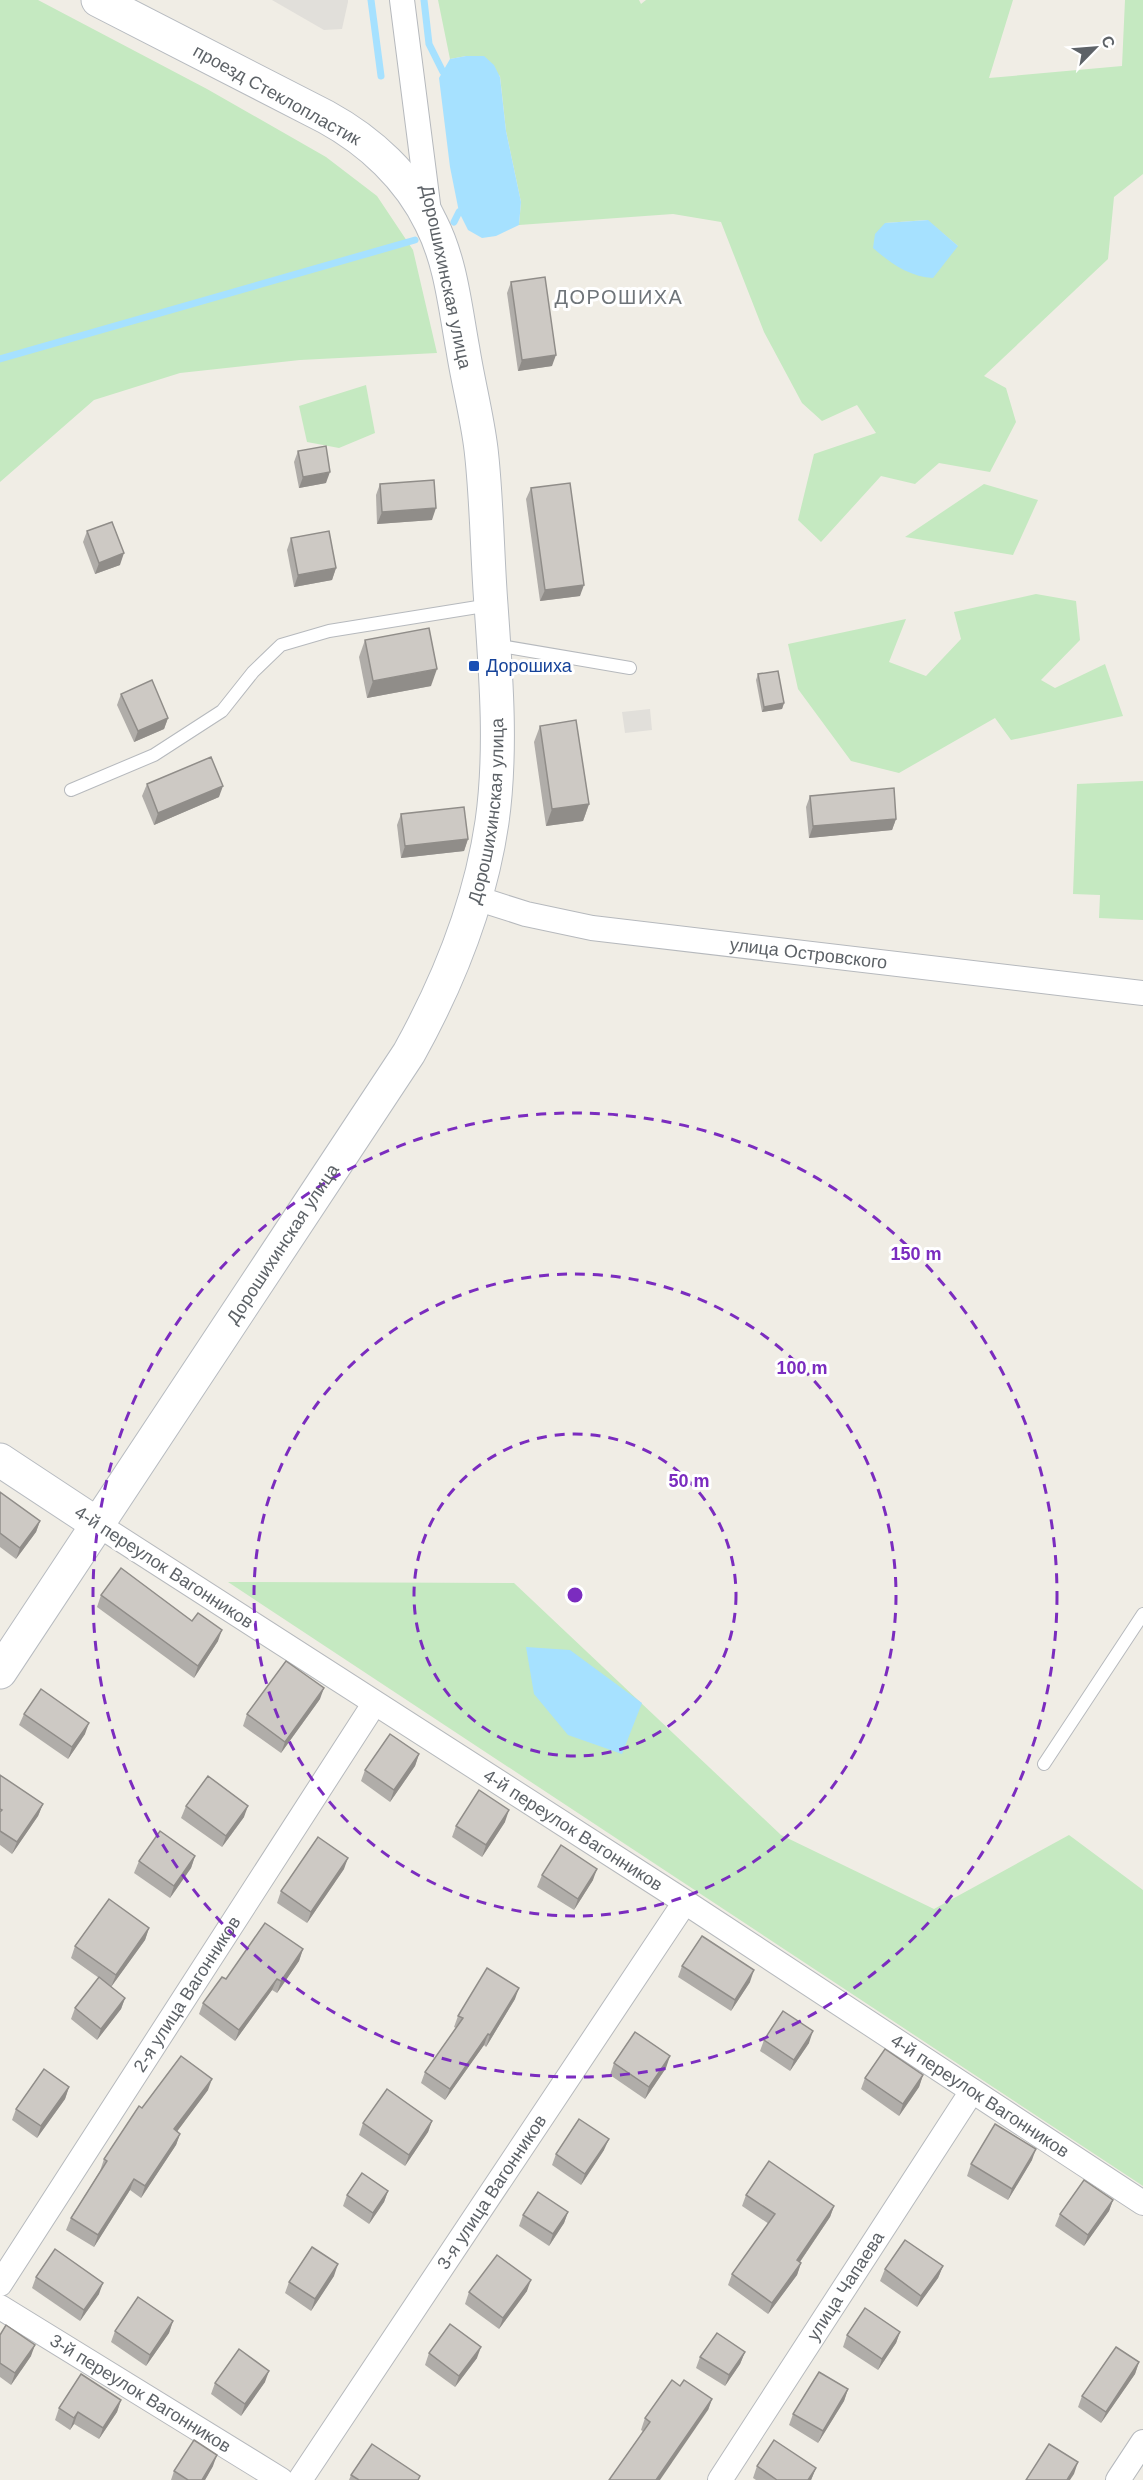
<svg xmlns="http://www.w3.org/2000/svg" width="1143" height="2480" font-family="Helvetica,sans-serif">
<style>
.industrial{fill:#e1dfda}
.green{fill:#c5e9c1;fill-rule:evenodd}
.water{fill:#a6e1ff}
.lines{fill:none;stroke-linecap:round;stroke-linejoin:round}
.stream{stroke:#a6e1ff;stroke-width:7}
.lane-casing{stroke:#b6b9bd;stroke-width:14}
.street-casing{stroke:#b6b9bd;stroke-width:26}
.secondary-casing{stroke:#b7bbc0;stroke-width:35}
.lane{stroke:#fff;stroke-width:12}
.street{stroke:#fff;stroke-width:24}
.secondary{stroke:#fff;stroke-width:33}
.wall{fill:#b0ada9}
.shaded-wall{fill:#908d89}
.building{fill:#cdc9c4;stroke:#908d89;stroke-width:1.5}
.ring{fill:none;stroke:#7b2cbf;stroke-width:3;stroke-dasharray:10 8}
.transit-dot{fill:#1a4fb4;stroke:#fff;stroke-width:2}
.labels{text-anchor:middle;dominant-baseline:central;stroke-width:6;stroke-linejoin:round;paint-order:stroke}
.street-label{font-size:18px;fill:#5d6267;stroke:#fff}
.transit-label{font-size:18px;fill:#164399;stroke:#fff;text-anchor:start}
.neighbourhood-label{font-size:20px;letter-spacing:1.5px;fill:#6e7479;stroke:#fff}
.centre{fill:#7b2cbf;stroke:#fff;stroke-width:3}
.ring-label{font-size:18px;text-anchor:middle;font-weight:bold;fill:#7b2cbf;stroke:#fff;stroke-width:6;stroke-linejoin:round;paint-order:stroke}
</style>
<rect width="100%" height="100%" fill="#f0ede5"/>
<!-- industrial -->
<g class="industrial">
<polygon points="272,0 348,0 348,2 342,29 324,30"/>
<polygon points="650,709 652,730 625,733 622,712"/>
</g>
<!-- green -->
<g class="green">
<polygon points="0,0 38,0 207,89 326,157 377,196 413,250 437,353 300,360 180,373 94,400 0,482"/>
<path d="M438 0H639L641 4 646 0H1013L989 78 1122 66 1125 0H1143V174L1114 197 1108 259 984 376 1006 388 1016 422 990 472 939 463 915 484 881 476 821 542 798 520 814 454 876 433 857 405 822 421 802 403 764 332 721 222 673 214 519 225 521 202 506 131 500 76 466 56 450 59ZM927 220 958 246 885 223Z"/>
<polygon points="366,385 375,433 339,448 307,442 299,406"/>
<polygon points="984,484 1038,500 1013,555 905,537"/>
<polygon points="1036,594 1076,601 1080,640 1041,680 1055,688 1105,664 1123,716 1011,740 995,718 899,773 851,761 798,689 788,644 906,619 889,662 926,676 961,639 954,612"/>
<polygon points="1143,781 1143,920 1099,918 1100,895 1073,894 1077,784"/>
<polygon points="228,1582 514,1583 781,1835 934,1909 1069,1835 1143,1890 1143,2186"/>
</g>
<!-- water -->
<g class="water">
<polygon points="466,56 484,56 494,65 500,77 506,131 521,202 519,225 496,236 482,238 468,230 459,212 450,167 439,78 450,59"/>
<path d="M928 220 958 246 933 278C910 277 890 263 873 248L875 234 885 223Z"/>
<polygon points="526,1647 570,1650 642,1703 622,1754 568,1735 534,1694"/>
</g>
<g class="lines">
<!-- stream -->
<g class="stream">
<polyline points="371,0 381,76"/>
<polyline points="424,0 429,44 443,72"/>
<polyline points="454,222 459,212"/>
<polyline points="0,359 415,240"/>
</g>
<!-- lane casing -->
<g class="lane-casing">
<g id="lane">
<polyline points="495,645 630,668"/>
<polyline points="71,790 154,755 222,711 253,672 281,645 329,631 490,605"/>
<polyline points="1044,1764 1143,1614"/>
</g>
</g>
<!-- street casing -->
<g class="street-casing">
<g id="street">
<polyline points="402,0 429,212"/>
<path id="s1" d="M476 898 526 914 592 928 1143 993"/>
<path id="s2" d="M97 1524 685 1902 1143 2203"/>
<path id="s3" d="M0 2284 374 1704"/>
<path id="s4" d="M0 2307 281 2480"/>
<path id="s5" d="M300 2480 685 1902"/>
<path id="s6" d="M720 2480 972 2091"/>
<polyline points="1118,2480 1143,2442"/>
</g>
</g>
<!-- secondary casing -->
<g class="secondary-casing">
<g id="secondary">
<polyline points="0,1460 97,1524"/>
<path id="s7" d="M0 1672 409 1053C449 981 480 904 492 822 502 752 496 675 491 605 487 553 487 500 481 449 477 416 468 382 463 350 455 307 451 262 431 223 409 177 370 141 326 117L98 0"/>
</g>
</g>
<!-- lane -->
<use href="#lane" class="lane"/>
<!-- street -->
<use href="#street" class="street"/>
<!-- secondary -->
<use href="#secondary" class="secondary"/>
</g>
<!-- wall -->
<g class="wall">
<polygon points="511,282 552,366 518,371 507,293"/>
<polygon points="298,451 326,483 299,488 294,462"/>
<polygon points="380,484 432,520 377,524 376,495"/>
<polygon points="531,488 580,596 540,601 526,499"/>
<polygon points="87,531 120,565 95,574 83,542"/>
<polygon points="291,538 336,568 332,580 294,587 287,550"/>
<polygon points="365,640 431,686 367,698 359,657"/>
<polygon points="758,674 784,703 782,709 762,712 756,680"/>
<polygon points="121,694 168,718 164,729 134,742 117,705"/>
<polygon points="540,726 589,804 583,821 546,826 534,742"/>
<polygon points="147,784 219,797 154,825 142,796"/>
<polygon points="810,796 896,819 892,830 809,838 806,807"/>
<polygon points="401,814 468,839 464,851 401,858 397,825"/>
<polygon points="0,1493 40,1521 36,1532 16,1559 0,1547"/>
<polygon points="101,1595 218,1641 194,1678 97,1607"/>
<polygon points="320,1699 281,1753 243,1726 247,1714"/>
<polygon points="24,1714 85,1734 68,1759 19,1725"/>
<polygon points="419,1754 415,1766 390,1802 361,1781 365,1770"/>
<polygon points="0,1775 43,1804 38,1816 12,1854 0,1845"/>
<polygon points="186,1806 244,1817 222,1847 181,1818"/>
<polygon points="505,1822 482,1857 452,1837 456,1826"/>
<polygon points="195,1856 191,1868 170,1898 134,1873 139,1861"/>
<polygon points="344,1869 307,1923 277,1903 281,1891"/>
<polygon points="542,1875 593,1880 574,1910 537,1887"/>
<polygon points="149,1928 145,1940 111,1987 125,1998 121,2009 97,2040 71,2019 75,2008 99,1978 71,1958 75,1946"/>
<polygon points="303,1949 299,1961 277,1993 272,1990 235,2041 199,2014 203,2003"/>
<polygon points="682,1966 750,1982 731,2011 678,1977"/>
<polygon points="515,1999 486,2047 484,2045 445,2100 421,2083 425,2072 456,2028 454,2027 458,2016"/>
<polygon points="764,2040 809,2043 790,2071 760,2051"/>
<polygon points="614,2063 666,2068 645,2099 610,2075"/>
<polygon points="923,2075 919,2087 899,2116 861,2089 865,2078"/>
<polygon points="69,2087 65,2099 37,2138 12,2120 16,2109"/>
<polygon points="208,2090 177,2131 180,2134 176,2145 141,2198 130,2190 94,2247 66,2230 71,2218 100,2171 104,2159 142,2108"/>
<polygon points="432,2121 428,2132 405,2166 359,2135 363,2123"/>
<polygon points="604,2150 581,2185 552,2165 556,2154"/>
<polygon points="1032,2160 1008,2200 967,2176 971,2164"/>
<polygon points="388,2191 384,2202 369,2224 343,2206 347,2195"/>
<polygon points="746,2195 834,2206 830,2217 800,2262 801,2263 797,2275 768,2314 728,2285 732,2274 769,2224 742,2206"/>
<polygon points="1113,2200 1109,2211 1084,2246 1055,2226 1060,2214"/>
<polygon points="568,2212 564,2223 549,2246 519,2226 523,2215"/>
<polygon points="943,2266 938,2278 917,2307 880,2281 885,2269"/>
<polygon points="334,2276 311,2311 285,2293 289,2282"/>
<polygon points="36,2277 99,2294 80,2321 32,2288"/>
<polygon points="527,2291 499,2329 465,2304 469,2292"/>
<polygon points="173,2321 169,2333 146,2366 111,2342 115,2331"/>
<polygon points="900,2332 896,2343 878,2370 843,2347 847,2335"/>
<polygon points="0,2335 31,2356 11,2385 0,2377"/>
<polygon points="745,2352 740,2364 725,2386 696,2368 700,2357"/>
<polygon points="429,2353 477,2358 455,2387 425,2365"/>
<polygon points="1139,2362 1135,2374 1101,2423 1078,2407 1082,2396"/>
<polygon points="265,2382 241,2416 211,2394 215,2383"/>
<polygon points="848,2389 844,2401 818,2443 789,2425 793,2414"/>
<polygon points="712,2399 708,2410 644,2432 641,2430 645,2418"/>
<polygon points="121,2400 117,2412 99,2439 74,2424 70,2430 55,2420 59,2408"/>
<polygon points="213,2466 205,2480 171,2480 174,2471"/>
<polygon points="757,2466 816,2468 811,2480 756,2480 753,2478"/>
<polygon points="351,2475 419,2480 349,2480"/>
</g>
<!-- shaded-wall -->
<g class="shaded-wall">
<polygon points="556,355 552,366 518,371 522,360"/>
<polygon points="330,472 326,483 299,488 303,477"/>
<polygon points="436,508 432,520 377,524 382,512"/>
<polygon points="124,553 120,565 95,574 99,563"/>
<polygon points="336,568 332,580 294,587 298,575"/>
<polygon points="584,585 580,596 540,601 545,590"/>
<polygon points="437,669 431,686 367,698 373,681"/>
<polygon points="784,703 782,709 762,712 764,707"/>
<polygon points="168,718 164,729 134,742 138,731"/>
<polygon points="223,786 219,797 154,825 158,813"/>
<polygon points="589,804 583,821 546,826 552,809"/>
<polygon points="896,819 892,830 809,838 813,826"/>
<polygon points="468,839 464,851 401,858 405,846"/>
<polygon points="40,1521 36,1532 16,1559 20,1548"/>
<polygon points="222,1630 218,1641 194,1678 198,1666"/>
<polygon points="324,1688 320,1699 281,1753 285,1742"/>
<polygon points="89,1723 85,1734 68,1759 72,1747"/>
<polygon points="419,1754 415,1766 390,1802 394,1790"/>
<polygon points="43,1804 38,1816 12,1854 17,1842"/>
<polygon points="248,1806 244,1817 222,1847 226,1836"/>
<polygon points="509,1810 505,1822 482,1857 486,1845"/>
<polygon points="195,1856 191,1868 170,1898 174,1886"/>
<polygon points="348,1858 344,1869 307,1923 311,1912"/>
<polygon points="597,1869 593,1880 574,1910 578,1899"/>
<polygon points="149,1928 145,1940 111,1987 116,1975"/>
<polygon points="303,1949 299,1961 277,1993 281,1981"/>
<polygon points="754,1970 750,1982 731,2011 735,2000"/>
<polygon points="277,1979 272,1990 235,2041 239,2030"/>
<polygon points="519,1988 515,1999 486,2047 490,2035"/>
<polygon points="125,1998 121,2009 97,2040 101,2029"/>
<polygon points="813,2031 809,2043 790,2071 794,2060"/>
<polygon points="488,2034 484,2045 445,2100 450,2089"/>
<polygon points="670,2056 666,2068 645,2099 649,2087"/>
<polygon points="923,2075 919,2087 899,2116 903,2104"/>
<polygon points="212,2079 208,2090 170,2141 174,2129"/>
<polygon points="69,2087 65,2099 37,2138 41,2126"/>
<polygon points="432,2121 428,2132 405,2166 409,2155"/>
<polygon points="180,2134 176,2145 141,2198 145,2186"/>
<polygon points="609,2139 604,2150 581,2185 585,2174"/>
<polygon points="1036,2149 1032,2160 1008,2200 1012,2189"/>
<polygon points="134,2179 130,2190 94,2247 98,2235"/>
<polygon points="388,2191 384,2202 369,2224 373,2213"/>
<polygon points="1113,2200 1109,2211 1084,2246 1088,2235"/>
<polygon points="834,2206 830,2217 793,2272 797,2260"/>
<polygon points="568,2212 564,2223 549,2246 553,2234"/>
<polygon points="801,2263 797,2275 768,2314 772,2303"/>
<polygon points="338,2264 334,2276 311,2311 315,2299"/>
<polygon points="943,2266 938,2278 917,2307 921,2296"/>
<polygon points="531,2280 527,2291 499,2329 503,2318"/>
<polygon points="103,2283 99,2294 80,2321 84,2310"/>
<polygon points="173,2321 169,2333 146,2366 150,2355"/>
<polygon points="900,2332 896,2343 878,2370 882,2359"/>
<polygon points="35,2345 31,2356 11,2385 15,2373"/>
<polygon points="481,2347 477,2358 455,2387 459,2376"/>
<polygon points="745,2352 740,2364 725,2386 729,2375"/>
<polygon points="1139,2362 1135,2374 1101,2423 1106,2412"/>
<polygon points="269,2371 265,2382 241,2416 245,2404"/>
<polygon points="848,2389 844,2401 818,2443 823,2431"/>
<polygon points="712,2399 708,2410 660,2480 656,2480"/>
<polygon points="121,2400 117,2412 99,2439 103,2428"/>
<polygon points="78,2412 74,2424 70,2430 74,2418"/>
<polygon points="217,2455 213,2466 205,2480 202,2480"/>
<polygon points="1078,2462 1074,2474 1070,2480 1067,2480"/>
<polygon points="816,2468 811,2480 808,2480"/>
</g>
<!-- building -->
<g class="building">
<polygon points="545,277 556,355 522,360 511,282"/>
<polygon points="326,446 330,472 303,477 298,451"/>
<polygon points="434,480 436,508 382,512 380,484"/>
<polygon points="570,483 584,585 545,590 531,488"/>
<polygon points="112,522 124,553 99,563 87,531"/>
<polygon points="329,531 336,568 298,575 291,538"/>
<polygon points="429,628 437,669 373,681 365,640"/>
<polygon points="778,671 784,703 764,707 758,674"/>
<polygon points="152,680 168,718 138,731 121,694"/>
<polygon points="576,720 589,804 552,809 540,726"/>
<polygon points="211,757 223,786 158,813 147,784"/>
<polygon points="894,788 896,819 813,826 810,796"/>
<polygon points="464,807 468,839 405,846 401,814"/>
<polygon points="0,1492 40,1521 20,1548 0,1533"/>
<polygon points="121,1568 192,1621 198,1613 222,1630 198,1666 101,1595"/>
<polygon points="286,1661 324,1688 285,1742 247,1714"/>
<polygon points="41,1689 89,1723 72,1747 24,1714"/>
<polygon points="390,1734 419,1754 394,1790 365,1770"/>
<polygon points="0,1775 43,1804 17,1842 0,1831 0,1812 2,1810 0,1809"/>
<polygon points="208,1776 248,1806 226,1836 186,1806"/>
<polygon points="479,1790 509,1810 486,1845 456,1826"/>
<polygon points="160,1831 195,1856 174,1886 139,1861"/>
<polygon points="318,1837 348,1858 311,1912 281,1891"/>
<polygon points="561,1845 597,1869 578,1899 542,1875"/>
<polygon points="109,1899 149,1928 116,1975 75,1946"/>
<polygon points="265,1923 303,1949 281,1981 277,1979 239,2030 203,2003 222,1977 226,1979"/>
<polygon points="702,1936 754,1970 735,2000 682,1966"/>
<polygon points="487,1968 519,1988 490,2035 488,2034 450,2089 425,2072 463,2018 458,2016"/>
<polygon points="99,1977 125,1998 101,2029 75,2008"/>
<polygon points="783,2011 813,2031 794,2060 764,2040"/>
<polygon points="635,2032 670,2056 649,2087 614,2063"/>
<polygon points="885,2049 923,2075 903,2104 865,2078"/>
<polygon points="181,2056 212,2079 174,2129 180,2134 145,2186 134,2179 98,2235 71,2218 107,2161 104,2159 139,2106 142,2108"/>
<polygon points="44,2069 69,2087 41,2126 16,2109"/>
<polygon points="387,2089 432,2121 409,2155 363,2123"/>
<polygon points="579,2119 609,2139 585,2174 556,2154"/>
<polygon points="995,2124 1036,2149 1012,2189 971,2164"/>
<polygon points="769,2161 834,2206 797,2260 801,2263 772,2303 732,2274 775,2214 746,2195"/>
<polygon points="362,2173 388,2191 373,2213 347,2195"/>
<polygon points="1084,2180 1113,2200 1088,2235 1060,2214"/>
<polygon points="538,2192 568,2212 553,2234 523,2215"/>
<polygon points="905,2240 943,2266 921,2296 885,2269"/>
<polygon points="312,2247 338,2264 315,2299 289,2282"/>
<polygon points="55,2249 103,2283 84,2310 36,2277"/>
<polygon points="497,2255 531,2280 503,2318 469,2292"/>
<polygon points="138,2297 173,2321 150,2355 115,2331"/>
<polygon points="865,2308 900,2332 882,2359 847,2335"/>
<polygon points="450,2324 481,2347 459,2376 429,2353"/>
<polygon points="6,2325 35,2345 15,2373 0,2363 0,2335"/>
<polygon points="717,2333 745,2352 729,2375 700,2357"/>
<polygon points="1116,2347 1139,2362 1106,2412 1082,2396"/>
<polygon points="239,2349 269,2371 245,2404 215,2383"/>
<polygon points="819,2372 848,2389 823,2431 793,2414"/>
<polygon points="81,2374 121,2400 103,2428 78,2412 74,2418 59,2408"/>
<polygon points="672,2380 680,2386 684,2380 712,2399 656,2480 609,2480 650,2422 645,2418"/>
<polygon points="194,2440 217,2455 202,2480 188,2480 174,2471"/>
<polygon points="774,2440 816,2468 808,2480 777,2480 757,2466"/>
<polygon points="372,2444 420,2476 418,2480 359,2480 351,2475"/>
<polygon points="1049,2444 1078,2462 1067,2480 1026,2480"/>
</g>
<!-- distance rings -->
<g class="ring">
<circle cx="575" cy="1595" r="161"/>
<circle cx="575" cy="1595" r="321"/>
<circle cx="575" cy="1595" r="482"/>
</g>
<!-- markers -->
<rect class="transit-dot" x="468" y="660" width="12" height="12" rx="3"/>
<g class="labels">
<!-- street labels -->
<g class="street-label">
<text transform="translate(277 95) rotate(29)">проезд Стеклопластик</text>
<text transform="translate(446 277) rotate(78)">Дорошихинская улица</text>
<text stroke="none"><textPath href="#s7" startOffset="999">Дорошихинская улица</textPath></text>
<text stroke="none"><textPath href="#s1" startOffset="338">улица Островского</textPath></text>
<text stroke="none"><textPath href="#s7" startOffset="513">Дорошихинская улица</textPath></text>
<text transform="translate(164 1567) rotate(33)">4-й переулок Вагонников</text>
<text stroke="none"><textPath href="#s2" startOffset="566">4-й переулок Вагонников</textPath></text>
<text stroke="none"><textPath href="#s3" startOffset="345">2-я улица Вагонников</textPath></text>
<text stroke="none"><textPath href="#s2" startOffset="1052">4-й переулок Вагонников</textPath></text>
<text stroke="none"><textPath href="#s5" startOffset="346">3-я улица Вагонников</textPath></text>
<text stroke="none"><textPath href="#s6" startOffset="231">улица Чапаева</textPath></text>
<text stroke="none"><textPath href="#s4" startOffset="165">3-й переулок Вагонников</textPath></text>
</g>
<!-- transit labels -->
<g class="transit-label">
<text x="486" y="666">Дорошиха</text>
</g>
<!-- neighbourhood labels -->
<g class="neighbourhood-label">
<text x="619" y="297">ДОРОШИХА</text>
</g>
</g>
<circle cx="575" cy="1595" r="9" class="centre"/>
<g class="ring-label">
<text x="916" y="1260">150 m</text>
<text x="802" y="1374">100 m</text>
<text x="689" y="1487">50 m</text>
</g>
<!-- north arrow -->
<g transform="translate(1095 48) rotate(65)" stroke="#ffffff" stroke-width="4.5" paint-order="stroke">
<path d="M0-4.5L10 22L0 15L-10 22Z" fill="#5d6267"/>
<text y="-9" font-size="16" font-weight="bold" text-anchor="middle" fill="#5d6267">С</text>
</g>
</svg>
